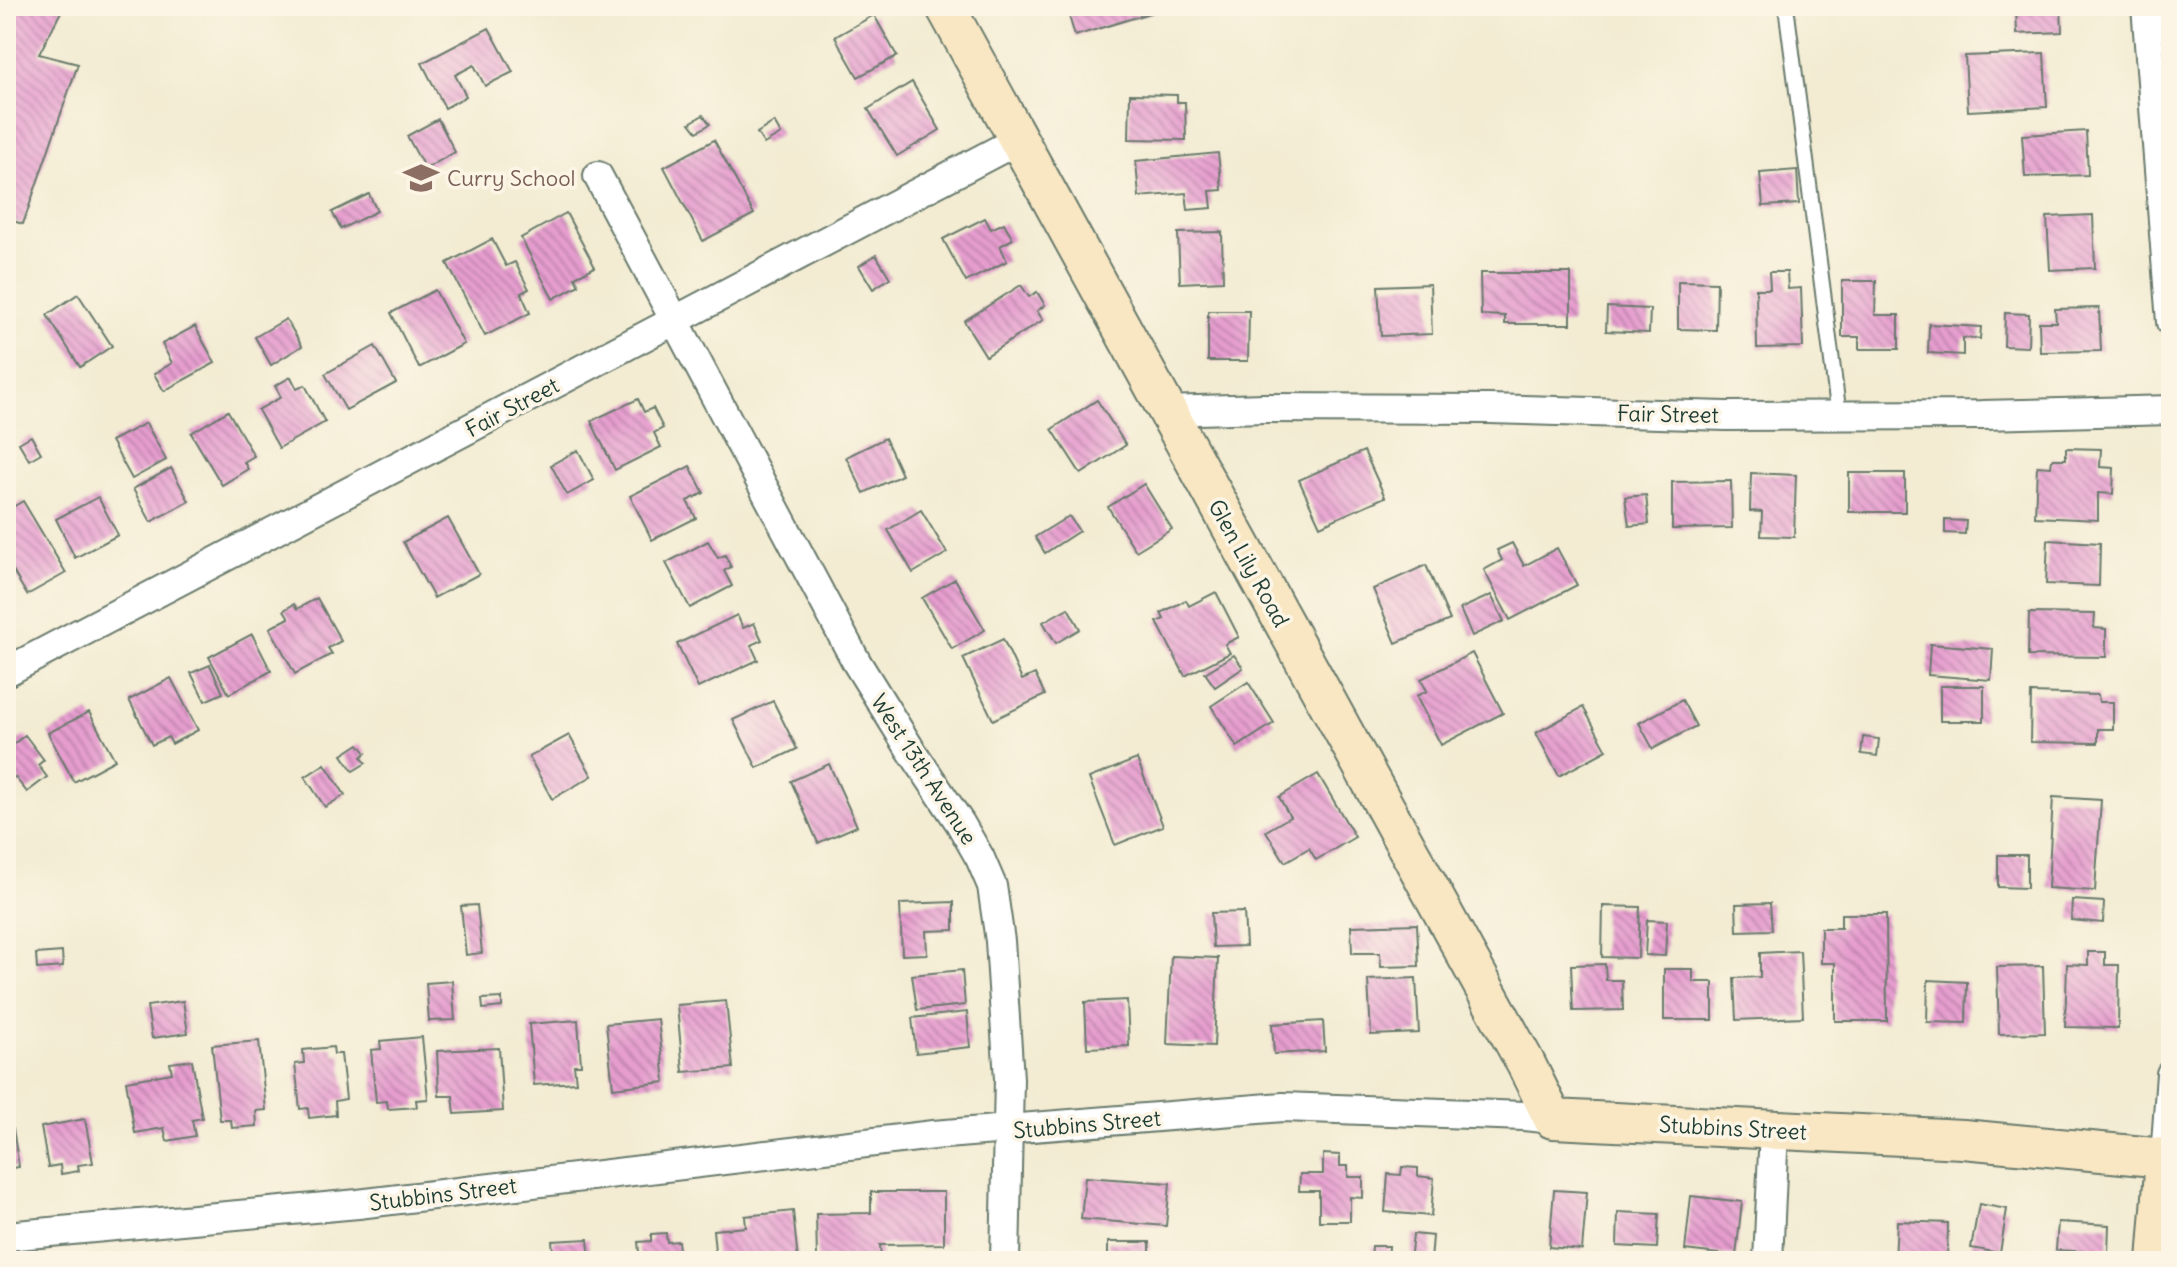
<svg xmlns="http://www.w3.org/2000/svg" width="2177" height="1267" font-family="Delius,sans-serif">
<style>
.building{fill:url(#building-back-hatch)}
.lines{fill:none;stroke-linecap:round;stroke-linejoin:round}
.lane-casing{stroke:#697a6c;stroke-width:18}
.street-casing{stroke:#697a6c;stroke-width:32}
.secondary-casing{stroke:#697a6c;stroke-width:42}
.lane{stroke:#fff;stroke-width:14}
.street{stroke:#fff;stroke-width:28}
.secondary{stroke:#f9e7c3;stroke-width:38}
.labels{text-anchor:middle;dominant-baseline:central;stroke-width:7;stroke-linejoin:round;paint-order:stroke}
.education-label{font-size:22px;fill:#785e54;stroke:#fcf5e5;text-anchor:start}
.street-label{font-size:22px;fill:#1f3d34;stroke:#fcf5e5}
</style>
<defs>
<pattern id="building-back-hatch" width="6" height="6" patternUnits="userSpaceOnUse" patternTransform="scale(2)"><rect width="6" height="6" fill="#e69dcf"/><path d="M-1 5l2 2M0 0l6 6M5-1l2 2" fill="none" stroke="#ba81a9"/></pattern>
</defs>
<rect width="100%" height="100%" fill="#fcf5e5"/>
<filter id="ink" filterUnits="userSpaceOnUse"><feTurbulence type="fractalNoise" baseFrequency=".0125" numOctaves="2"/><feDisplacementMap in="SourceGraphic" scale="16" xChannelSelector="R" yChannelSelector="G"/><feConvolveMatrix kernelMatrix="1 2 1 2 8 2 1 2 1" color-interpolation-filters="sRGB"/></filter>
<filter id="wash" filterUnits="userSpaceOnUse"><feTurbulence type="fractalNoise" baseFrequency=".006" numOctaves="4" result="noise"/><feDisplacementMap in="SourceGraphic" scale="32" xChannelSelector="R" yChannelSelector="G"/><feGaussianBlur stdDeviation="1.8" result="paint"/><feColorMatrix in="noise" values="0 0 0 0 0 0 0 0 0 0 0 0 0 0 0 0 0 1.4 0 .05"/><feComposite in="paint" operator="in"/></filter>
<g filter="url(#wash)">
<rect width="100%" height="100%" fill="#f3ecd3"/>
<g id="blocks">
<!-- building -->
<g class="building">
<polygon points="6,6 64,6 39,54 78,64 23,224 6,219"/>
<polygon points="1066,6 1155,6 1156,11 1075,36"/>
<polygon points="2016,6 2061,6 2062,32 2017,34"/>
<polygon points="874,15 897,56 858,77 835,37"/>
<polygon points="489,28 513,72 485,86 474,65 455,75 466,96 445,108 422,63"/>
<polygon points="2044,53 2047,107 1968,111 1965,56"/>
<polygon points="912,82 940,130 897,156 868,109"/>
<polygon points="1130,94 1177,95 1177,102 1185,102 1186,140 1129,139"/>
<polygon points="703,115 710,124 697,132 690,123"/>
<polygon points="438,119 455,152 425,169 407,136"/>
<polygon points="774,122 781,134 764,144 757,133"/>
<polygon points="2086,131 2088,175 2025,177 2022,135"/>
<polygon points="714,140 754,214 703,241 664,167"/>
<polygon points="1218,153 1222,190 1210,191 1212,208 1188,210 1186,193 1139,197 1136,161"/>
<polygon points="1797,170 1799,204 1763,206 1760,173"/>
<polygon points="369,194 377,211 341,229 332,212"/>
<polygon points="566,213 595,267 575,277 579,285 553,299 521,238"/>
<polygon points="2093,215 2095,268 2050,270 2047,217"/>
<polygon points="985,218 991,229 1004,223 1013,239 1000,246 1007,261 966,282 943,239"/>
<polygon points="1222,232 1223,281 1180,283 1178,233"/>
<polygon points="492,239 506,266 515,262 529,289 521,293 530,313 485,336 447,263"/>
<polygon points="876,255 890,278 873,289 859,266"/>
<polygon points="1769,272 1787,272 1788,289 1801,288 1803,347 1757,348 1756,289 1770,289"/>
<polygon points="1480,273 1571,273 1571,324 1505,324 1505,316 1481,315"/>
<polygon points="1678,281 1717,282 1716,330 1678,329"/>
<polygon points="1842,281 1876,281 1875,315 1899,315 1899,349 1859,349 1859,337 1842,337"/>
<polygon points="1430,284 1432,334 1381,336 1378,286"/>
<polygon points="1021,285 1029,297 1037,292 1045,305 1037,311 1043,320 986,356 964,321"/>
<polygon points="435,290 464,344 419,368 391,313"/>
<polygon points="78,294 112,346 80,367 47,315"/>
<polygon points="1607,307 1650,309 1649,333 1606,331"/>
<polygon points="2099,308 2101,351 2040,352 2039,322 2056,322 2055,309"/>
<polygon points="1208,311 1249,311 1248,361 1208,361"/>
<polygon points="2005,313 2029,314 2028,347 2004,346"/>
<polygon points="286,319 302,346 271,365 255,337"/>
<polygon points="1929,324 1981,327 1980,339 1963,338 1963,355 1928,353"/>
<polygon points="195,326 215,363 164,391 154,374 172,363 162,344"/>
<polygon points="375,346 396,383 346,410 325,374"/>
<polygon points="291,377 297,389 305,385 325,422 279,448 258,410 281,397 275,386"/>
<polygon points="638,399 644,412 653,408 663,428 654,433 661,447 615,470 591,421"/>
<polygon points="1097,400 1126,445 1081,474 1052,429"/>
<polygon points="228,411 254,456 244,462 248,469 222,485 191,433"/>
<polygon points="146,423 166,460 132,479 111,441"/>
<polygon points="31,436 41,453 29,460 19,443"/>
<polygon points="885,438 902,475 864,493 846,457"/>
<polygon points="2066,448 2101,449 2100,467 2114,468 2113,494 2098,493 2098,520 2035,517 2037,466 2051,467 2052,459 2066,459"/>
<polygon points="578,450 594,480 567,495 551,465"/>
<polygon points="1364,451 1385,497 1320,526 1299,480"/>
<polygon points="690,466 704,493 687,501 696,518 652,540 630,496"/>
<polygon points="171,468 189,501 151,522 133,489"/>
<polygon points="1751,473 1796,475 1794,537 1761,536 1762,512 1750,511"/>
<rect x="1849" y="473" width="56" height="39"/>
<polygon points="1731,481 1732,528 1672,529 1672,482"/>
<polygon points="1144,484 1172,529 1136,551 1108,507"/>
<polygon points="1646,495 1649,524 1629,526 1625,497"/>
<polygon points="98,497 118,535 75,558 56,519"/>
<polygon points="23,501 66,573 27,595 6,559 6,538 12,535 6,525 6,511"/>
<polygon points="921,510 947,553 913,573 888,530"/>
<polygon points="1069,516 1079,531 1045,553 1035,537"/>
<polygon points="448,518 479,574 434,598 403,542"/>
<polygon points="1945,520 1966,521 1965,534 1945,533"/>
<polygon points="2048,540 2100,543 2099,586 2046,584"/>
<polygon points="708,541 718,558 725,555 731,567 724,571 732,586 690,608 666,563"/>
<polygon points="1512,543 1524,566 1557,548 1577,585 1510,620 1484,570 1502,560 1497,550"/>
<polygon points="1426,565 1450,620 1396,643 1373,589"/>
<polygon points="955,579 985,630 952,649 922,598"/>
<polygon points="1216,592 1239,637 1225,644 1230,653 1185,676 1157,622 1164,619 1161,613 1186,600 1189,606"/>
<polygon points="1491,595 1504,621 1472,636 1460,609"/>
<polygon points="317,598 341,641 328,648 332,654 295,674 270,628 289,618 284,610 294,604 297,609"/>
<polygon points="1068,608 1080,629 1056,643 1043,622"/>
<polygon points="2029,613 2095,614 2094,628 2106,629 2106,657 2028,656"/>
<polygon points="737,615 743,628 754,623 762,640 751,645 758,660 698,688 677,644"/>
<polygon points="252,634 271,671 229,694 209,657"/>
<polygon points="1003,639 1022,680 1035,674 1045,695 993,720 963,658"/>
<polygon points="1930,644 1993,649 1991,680 1928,675"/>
<polygon points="1472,653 1503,713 1441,745 1416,696 1427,691 1421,679"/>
<polygon points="1234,655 1243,668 1215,687 1205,673"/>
<polygon points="210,665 223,693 205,701 191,673"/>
<polygon points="171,678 198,730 172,744 168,737 152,745 129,700"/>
<polygon points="1248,682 1274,723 1237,747 1211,706"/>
<rect x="1940" y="686" width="44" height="35"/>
<polygon points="2031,693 2098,695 2099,702 2113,702 2113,729 2098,729 2098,743 2030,742"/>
<polygon points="1682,700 1696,726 1653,749 1639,723"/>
<polygon points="773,701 797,749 757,768 733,720"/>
<polygon points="1583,707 1607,750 1559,776 1536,733"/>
<polygon points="89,712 115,760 74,782 48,733"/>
<polygon points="25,735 44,760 38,765 47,777 27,792 15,777 6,783 6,750"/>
<polygon points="569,735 592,776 552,799 529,757"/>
<polygon points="1863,737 1879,739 1877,756 1861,754"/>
<polygon points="359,744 366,753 361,757 366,763 353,771 342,755"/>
<polygon points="1137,759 1163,826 1115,845 1089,778"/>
<polygon points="325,764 345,795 325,807 305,777"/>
<polygon points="829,764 857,826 818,843 791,781"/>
<polygon points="1318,774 1355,837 1316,860 1309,848 1285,862 1266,831 1290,817 1279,797"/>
<polygon points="2053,797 2101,800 2095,891 2048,888"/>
<polygon points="1998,855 2027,855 2027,888 1998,887"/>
<polygon points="2072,900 2104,902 2103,923 2071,920"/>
<polygon points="954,902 954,930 926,931 927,954 902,955 900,904"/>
<polygon points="1770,903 1772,930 1737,931 1736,904"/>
<polygon points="477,905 482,953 466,955 461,906"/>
<polygon points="1603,906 1640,907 1638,958 1602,957"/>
<polygon points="1244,912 1246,946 1213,947 1211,913"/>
<polygon points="1841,914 1886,914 1887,1021 1835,1021 1835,963 1821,963 1821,928 1841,928"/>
<polygon points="1647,920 1667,921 1665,956 1645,955"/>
<polygon points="1417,924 1419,966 1381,967 1380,953 1352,953 1351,926"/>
<polygon points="1800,951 1803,1017 1736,1020 1734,978 1760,977 1760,953"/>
<polygon points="62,952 63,967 37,969 36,954"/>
<polygon points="2088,952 2105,952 2105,965 2119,965 2118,1028 2065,1027 2067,964 2088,965"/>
<polygon points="1171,956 1218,958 1214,1046 1167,1044"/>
<polygon points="1605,964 1606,980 1622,980 1623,1010 1573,1011 1571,965"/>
<polygon points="2043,966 2045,1033 1999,1034 1997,967"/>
<polygon points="1664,969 1693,969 1693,982 1713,982 1713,1020 1664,1020"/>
<polygon points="962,970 965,1005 917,1010 912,975"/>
<polygon points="1416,978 1419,1033 1371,1035 1368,980"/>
<polygon points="1928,980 1967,982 1966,1023 1927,1022"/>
<polygon points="452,981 455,1020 429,1021 426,983"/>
<polygon points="502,998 502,1007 483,1009 482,999"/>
<polygon points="1127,1000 1129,1046 1087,1048 1085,1002"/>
<polygon points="183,1001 188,1033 152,1038 147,1006"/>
<polygon points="726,1001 733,1068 683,1072 677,1005"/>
<polygon points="967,1012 970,1047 916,1053 912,1018"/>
<polygon points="658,1019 665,1082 613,1088 606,1024"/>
<polygon points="578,1020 581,1065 574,1065 576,1082 534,1085 529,1024"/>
<polygon points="1323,1021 1325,1051 1274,1054 1272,1024"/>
<polygon points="422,1037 428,1099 416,1100 417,1107 388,1109 387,1101 376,1102 371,1050 381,1049 380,1041"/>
<polygon points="259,1041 266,1110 256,1111 257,1126 232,1128 231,1120 220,1120 212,1045"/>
<polygon points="333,1047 334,1054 341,1054 346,1099 335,1101 336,1115 309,1118 308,1108 300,1109 295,1064 304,1063 303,1050"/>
<polygon points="499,1048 503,1111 455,1114 453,1096 439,1096 437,1051"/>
<polygon points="192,1060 202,1118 192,1120 195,1136 167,1141 164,1128 135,1133 126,1081 172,1073 170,1063"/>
<polygon points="85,1119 93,1163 78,1165 79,1171 61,1174 60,1165 48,1167 41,1127"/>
<polygon points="13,1129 19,1167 6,1169 6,1130"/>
<polygon points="1323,1154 1340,1155 1340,1166 1348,1166 1348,1177 1363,1177 1363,1198 1350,1197 1350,1221 1319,1221 1319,1191 1299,1191 1300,1174 1323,1174"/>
<polygon points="1402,1167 1418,1168 1418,1176 1434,1178 1431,1216 1385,1212 1388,1174 1401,1175"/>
<polygon points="1085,1177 1170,1183 1166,1226 1081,1219"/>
<polygon points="1554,1190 1587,1192 1582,1250 1549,1247"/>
<polygon points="871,1192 944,1192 944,1244 880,1245 881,1259 817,1259 816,1214 871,1213"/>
<polygon points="1691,1196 1742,1202 1736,1256 1685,1250"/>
<polygon points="1979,1204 2007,1209 2000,1253 1971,1248"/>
<polygon points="793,1211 798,1261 716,1261 713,1230 746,1227 745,1216"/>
<polygon points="1618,1212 1659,1214 1657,1248 1617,1246"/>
<polygon points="1897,1221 1948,1223 1947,1261 1895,1261"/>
<polygon points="2058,1222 2109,1225 2108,1253 2056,1250"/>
<polygon points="666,1233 667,1242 678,1241 680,1261 640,1261 638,1242 651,1241 651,1234"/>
<polygon points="1413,1234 1433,1236 1431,1261 1410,1261"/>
<polygon points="588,1239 590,1261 554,1261 552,1241"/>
<rect x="1108" y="1242" width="42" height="19"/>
<polygon points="1372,1246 1389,1246 1388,1261 1371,1261"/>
<polygon points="423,1255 423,1261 386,1261 386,1258"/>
</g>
</g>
</g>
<g filter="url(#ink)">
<use href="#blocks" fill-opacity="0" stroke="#697a6c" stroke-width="2"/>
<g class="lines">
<!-- lane casing -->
<g class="lane-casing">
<polyline id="lane" points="1786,6 1839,416"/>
</g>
<!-- street casing -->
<g class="street-casing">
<g id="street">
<polyline points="2146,6 2171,322"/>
<polyline points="598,176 857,663 909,747 960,823 980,858 992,886 1000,941 1009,1079 1005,1261"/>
<polyline points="1165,411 1264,408 1489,409 1726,416 1982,415 2171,410"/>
<polyline points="6,672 1018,140"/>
<polyline points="2171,1074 2165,1158 2171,1158"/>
<polyline points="6,1236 358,1204 933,1135 1283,1107 1524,1116 1553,1119"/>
<polyline points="1768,1261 1774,1130"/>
</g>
</g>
<!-- secondary casing -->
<g class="secondary-casing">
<polyline id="secondary" points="945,6 1526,1064 1553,1119 1963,1139 2165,1158 2157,1261"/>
</g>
<!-- lane -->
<use href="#lane" class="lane"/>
<!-- street -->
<use href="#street" class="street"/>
<!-- secondary -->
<use href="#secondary" class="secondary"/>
</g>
</g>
<!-- icons -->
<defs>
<g id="school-bare" transform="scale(2.76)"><path d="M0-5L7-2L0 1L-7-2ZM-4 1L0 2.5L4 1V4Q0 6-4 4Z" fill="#8d6e63" stroke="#fcf5e5" stroke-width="2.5" paint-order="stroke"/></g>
</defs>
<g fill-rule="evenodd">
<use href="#school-bare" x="421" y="178"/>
</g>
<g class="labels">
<!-- education labels -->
<g class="education-label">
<text x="447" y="178">Curry School</text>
</g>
<!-- street labels -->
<g class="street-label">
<text transform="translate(512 407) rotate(-28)">Fair Street</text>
<text transform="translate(1668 414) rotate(1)">Fair Street</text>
<text transform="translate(1249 563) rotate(61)">Glen Lily Road</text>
<text transform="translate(924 769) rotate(57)">West 13th Avenue</text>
<text transform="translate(1087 1124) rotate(-5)">Stubbins Street</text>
<text transform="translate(1733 1128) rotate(3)">Stubbins Street</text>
<text transform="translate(443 1194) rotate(-7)">Stubbins Street</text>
</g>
</g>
<!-- margin -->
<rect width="2177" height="1267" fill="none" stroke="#fcf5e5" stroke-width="32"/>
</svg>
